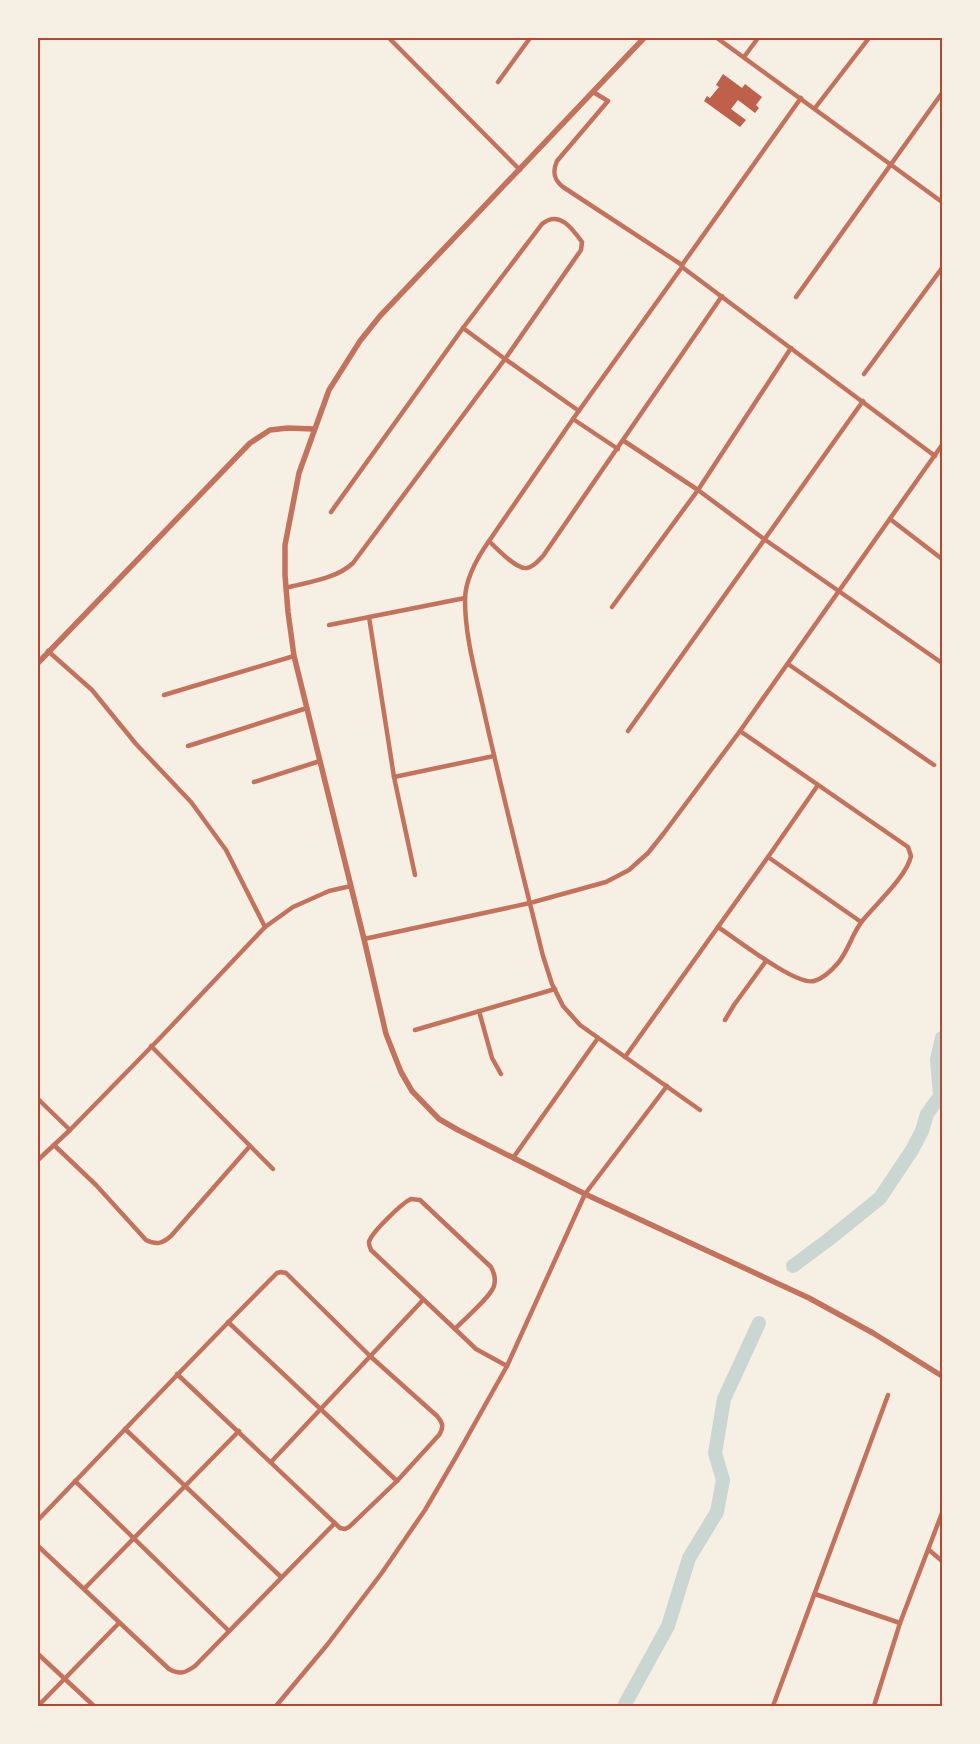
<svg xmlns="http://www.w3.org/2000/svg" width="980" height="1744" font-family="Jost,sans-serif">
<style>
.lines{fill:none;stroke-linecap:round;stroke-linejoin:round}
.river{stroke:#c9d6d2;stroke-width:14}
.building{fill:#bf614a}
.minor{stroke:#c5725c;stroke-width:4.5}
.tertiary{stroke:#c5725c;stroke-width:5.5}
.neatline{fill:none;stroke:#b5482f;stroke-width:2}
</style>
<rect width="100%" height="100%" fill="#f6efe4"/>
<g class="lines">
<!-- river -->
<g class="river">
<polyline points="793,1266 828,1240 880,1198 912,1150 922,1131 927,1114 940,1096 937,1059 942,1038"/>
<polyline points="624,1706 668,1626 689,1558 717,1512 723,1480 715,1453 724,1399 759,1323"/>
</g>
</g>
<!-- building -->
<polygon class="building" points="723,74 742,88 745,84 762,97 756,105 759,108 755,113 738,100 731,109 746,120 740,127 704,101 707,96 710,98 719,87 716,85"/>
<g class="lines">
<!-- minor -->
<g class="minor">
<polyline points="389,38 520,170"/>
<polyline points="717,38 942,202"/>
<polyline points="744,57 758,38"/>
<polyline points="498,82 530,38"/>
<path d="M593 92 608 101 557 161C552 172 554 180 563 187L682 265"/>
<polyline points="815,108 869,38"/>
<polyline points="682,267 935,456"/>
<polyline points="796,297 942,93"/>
<polyline points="463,328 505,359 579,411"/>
<polyline points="864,374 942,268"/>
<polyline points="573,419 618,449"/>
<polyline points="624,441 698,490 764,539 942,663"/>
<polyline points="890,519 942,559"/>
<path d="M489 541C496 548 517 570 527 568 534 567 539 560 543 556L722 296"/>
<path d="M286 588C308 582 336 579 353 563L505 359 581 250 582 242C572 228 559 210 542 224L463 328 331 512"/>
<polyline points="612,607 698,490 791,348"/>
<polyline points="369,617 394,777 415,875"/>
<polyline points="329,625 465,598"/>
<polyline points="48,651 92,690 136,744 191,802 226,850 265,927"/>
<polyline points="788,664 934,765"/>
<polyline points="164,695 294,656"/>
<polyline points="628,731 863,401"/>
<polyline points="188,746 307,708"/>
<polyline points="394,777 494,756"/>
<polyline points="254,782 320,761"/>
<polyline points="768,857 861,922"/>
<path d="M718 927C735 938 796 986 814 981 822 979 832 970 838 963 849 950 852 933 863 920 876 904 907 876 911 856L908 847 740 731"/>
<polyline points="364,939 530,903 606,882 629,870 648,853 664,833 740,731 942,445"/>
<polyline points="479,1011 492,1058 501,1074"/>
<polyline points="725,1020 734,1005 766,961"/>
<polyline points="415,1030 555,989"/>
<polyline points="151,1046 273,1169"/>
<polyline points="625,1057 768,857 818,785"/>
<polyline points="38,1099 70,1130"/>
<path d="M700 1110 580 1025 563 1006 552 984 543 956C523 876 503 796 485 716 477 678 465 639 465 600 465 579 477 558 489 541L573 419 682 267V265L801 98"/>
<path d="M54 1145 96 1185 146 1240C156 1245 162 1244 171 1236L250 1146"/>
<polyline points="513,1158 598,1038"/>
<polyline points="38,1160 70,1130 160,1038 265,927 293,907 329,891 351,886"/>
<path d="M411 1199 420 1200 491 1267C494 1273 496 1278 494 1286 490 1298 464 1319 455 1329L371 1250C370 1247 369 1246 369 1242 371 1233 402 1203 411 1199Z"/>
<polyline points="228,1322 397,1481"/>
<polyline points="455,1329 476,1349 507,1366"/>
<polyline points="125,1429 281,1577"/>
<polyline points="271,1462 423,1300"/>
<polyline points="75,1481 229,1631"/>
<path d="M38 1520C117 1438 196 1354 277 1273L281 1272 286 1273 370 1356 437 1416C443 1423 444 1427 439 1435L397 1481 349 1527 345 1529 340 1528 177 1374"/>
<path d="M38 1546 169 1669C180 1675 185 1673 195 1666L335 1523"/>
<polyline points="929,1550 942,1561"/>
<polyline points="84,1589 239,1431"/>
<polyline points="815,1594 900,1623"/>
<polyline points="38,1654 94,1706"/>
<polyline points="38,1706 119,1623"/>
<polyline points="276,1706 327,1645 381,1574 425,1510 456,1457 507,1366 585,1194 667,1086"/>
<polyline points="773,1706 888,1395"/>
<polyline points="874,1706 900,1623 942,1513"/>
</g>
<!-- tertiary -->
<g class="tertiary">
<polyline points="644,38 380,316 360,341 329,390 299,473 285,545 285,575 288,612 294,656 364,939 386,1034 401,1072 412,1091 439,1119 458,1130 585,1194 809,1298 873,1333 942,1376"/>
<polyline points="38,663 250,443 270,430 288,428 314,429"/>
</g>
</g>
<!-- border -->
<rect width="980" height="1744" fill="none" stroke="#f6efe4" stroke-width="78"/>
<rect x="39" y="39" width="902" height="1666" class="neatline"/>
</svg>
